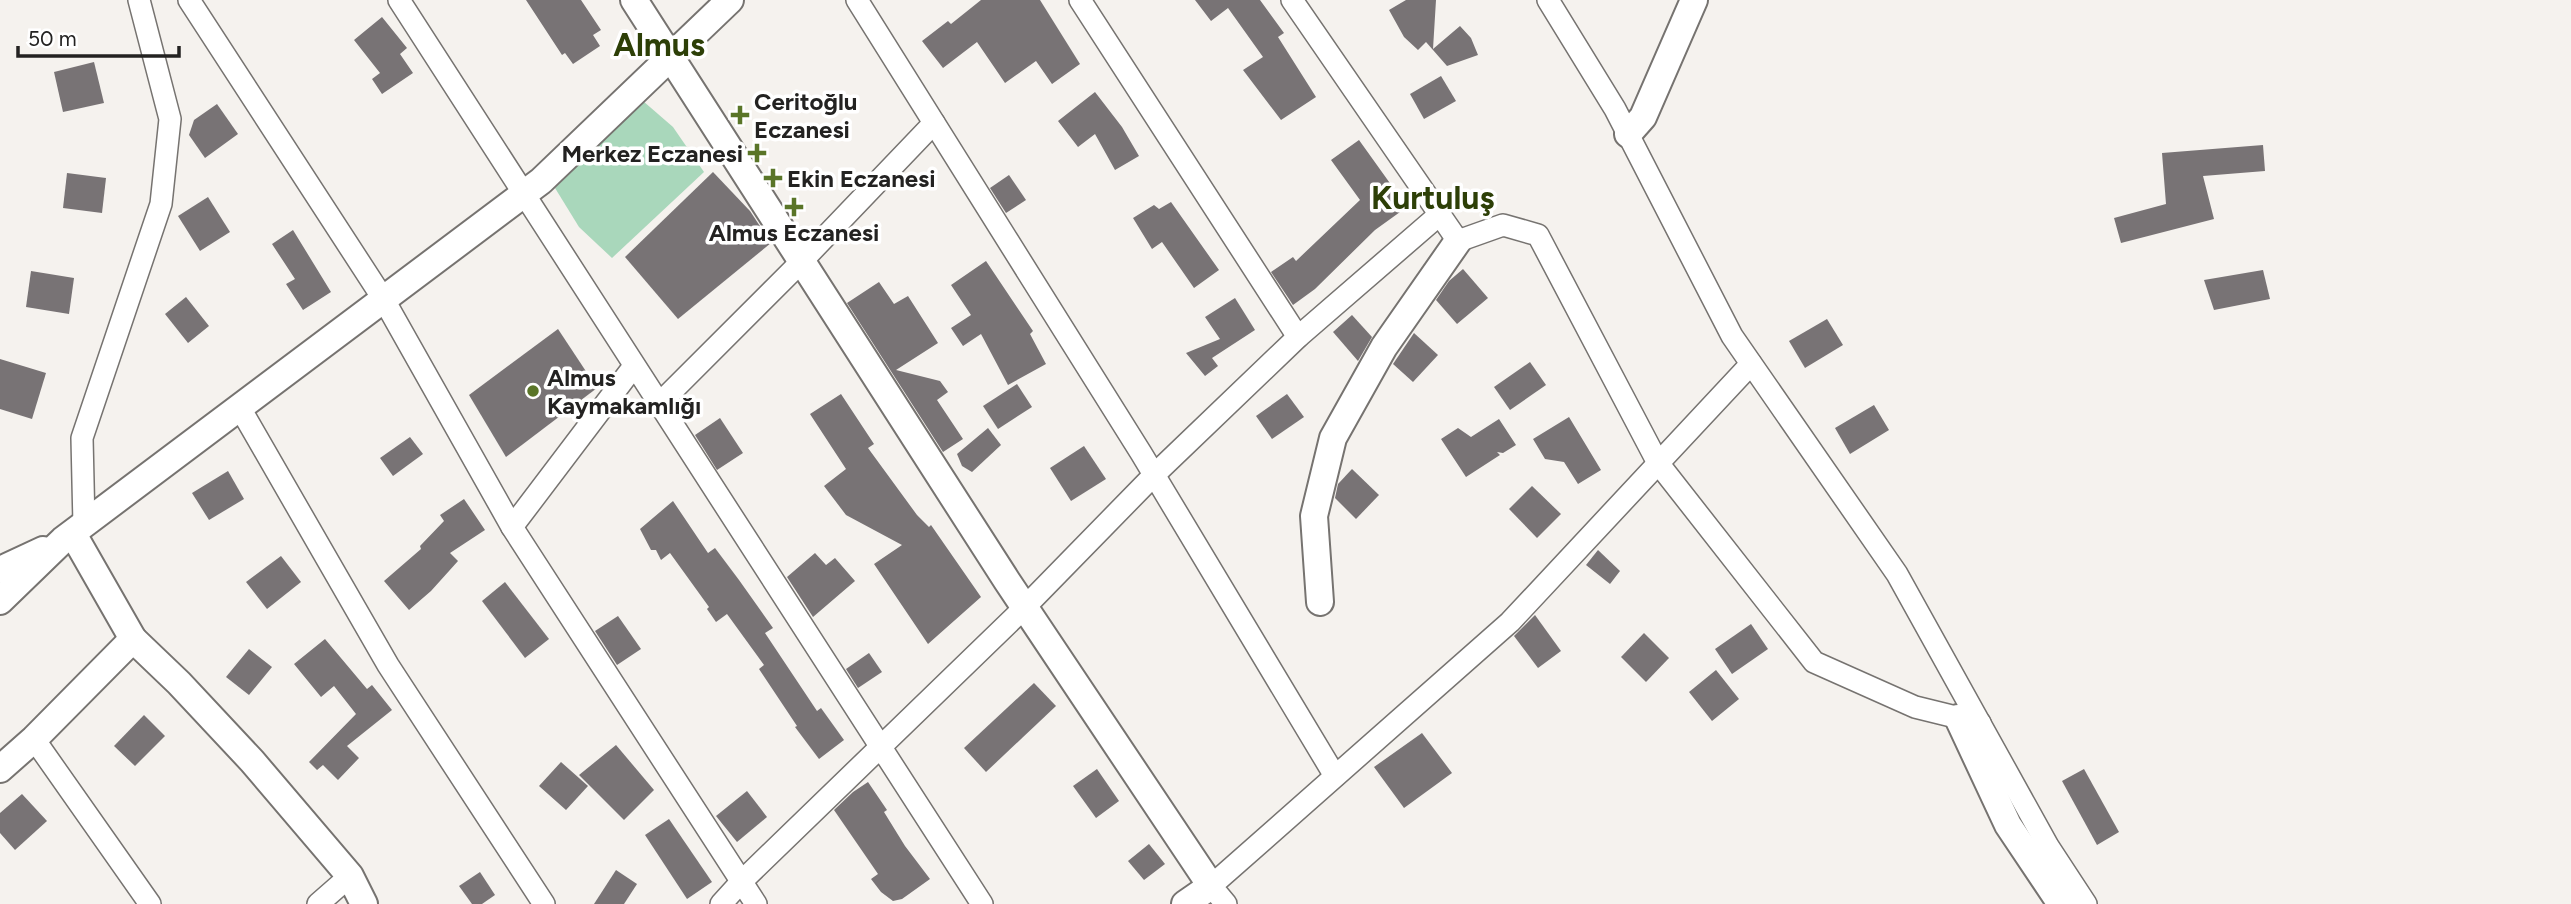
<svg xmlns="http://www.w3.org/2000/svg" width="2571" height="904" font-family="Figtree,sans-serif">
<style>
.green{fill:#a9d7bb}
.building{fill:#787375}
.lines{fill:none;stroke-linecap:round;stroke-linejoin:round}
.minor-casing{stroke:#767370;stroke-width:24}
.tertiary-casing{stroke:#767370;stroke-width:30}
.minor{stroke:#fff;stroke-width:21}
.tertiary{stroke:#fff;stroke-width:26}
.poi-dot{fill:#5a7528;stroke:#fff;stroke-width:2.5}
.labels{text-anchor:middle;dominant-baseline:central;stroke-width:7;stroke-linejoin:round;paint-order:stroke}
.poi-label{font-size:24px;font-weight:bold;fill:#232221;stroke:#fff;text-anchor:start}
.district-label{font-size:32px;font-weight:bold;fill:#2d3f07;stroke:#fff}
</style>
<rect width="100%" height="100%" fill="#f5f2ee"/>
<!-- green -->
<polygon class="green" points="643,101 673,127 704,172 612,258 579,227 555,188"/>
<!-- building -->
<g class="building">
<polygon points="526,0 581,0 601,30 593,35 600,46 573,64 565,53 562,55"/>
<polygon points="981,0 1040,0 1080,64 1052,84 1036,61 1005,83 977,42 943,68 922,41 948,21 951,24"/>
<polygon points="1195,0 1260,0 1284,33 1278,37 1316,97 1281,120 1243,70 1263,57 1228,8 1211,21"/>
<polygon points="1406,0 1436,0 1433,49 1460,26 1471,38 1478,55 1447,66 1426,42 1418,50 1404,37 1389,10"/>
<polygon points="382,17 407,48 400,54 413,73 382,94 372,79 380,73 354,40"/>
<polygon points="94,62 104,103 63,112 54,72"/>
<polygon points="1441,76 1456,101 1424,119 1410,94"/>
<polygon points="1095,92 1122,127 1139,156 1115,170 1095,134 1078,147 1058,121"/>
<polygon points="217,104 238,134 205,158 189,135 194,120"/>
<polygon points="1359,140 1407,207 1375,230 1315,289 1293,305 1271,272 1293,257 1296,261 1360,200 1331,160"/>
<polygon points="2263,145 2265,171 2203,176 2214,219 2121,243 2114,218 2166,204 2162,153"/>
<polygon points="713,172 750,211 771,243 678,319 625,257"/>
<polygon points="67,173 106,178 102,213 63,208"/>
<polygon points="1009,175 1026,200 1006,213 990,188"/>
<polygon points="208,197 230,232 200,251 178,216"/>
<polygon points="1171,202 1219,270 1194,288 1162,242 1152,249 1133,218 1154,205 1159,209"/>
<polygon points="293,230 331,292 303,310 286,284 295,279 272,244"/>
<polygon points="986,261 1033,331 1030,334 1046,364 1008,385 981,334 963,346 951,328 971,315 951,285"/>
<polygon points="1463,269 1488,298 1457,324 1436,300 1449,281"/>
<polygon points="2263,270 2270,299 2214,310 2204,280"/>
<polygon points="31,271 74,278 69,314 26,307"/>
<polygon points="879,282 894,304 908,296 938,343 896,370 940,381 948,392 937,400 963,439 943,452 847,303"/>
<polygon points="186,297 209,326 188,343 165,314"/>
<polygon points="1235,298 1255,330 1212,358 1218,366 1205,376 1186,353 1220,339 1205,317"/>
<polygon points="1352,315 1372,337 1358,361 1333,332"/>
<polygon points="1827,319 1843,345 1805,368 1789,341"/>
<polygon points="558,329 597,388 506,457 469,395"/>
<polygon points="1414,333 1438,355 1413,382 1393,364"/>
<polygon points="0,359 46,373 32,419 0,409"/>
<polygon points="1530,362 1546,385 1510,410 1494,387"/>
<polygon points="1017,384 1032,407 998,429 983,406"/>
<polygon points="841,394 874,444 868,448 917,515 929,527 931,525 981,597 928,644 874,564 902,545 846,515 824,486 846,469 810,414"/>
<polygon points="1287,394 1304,417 1272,439 1256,416"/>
<polygon points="1874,405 1889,430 1850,454 1835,428"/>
<polygon points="1569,417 1601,470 1578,484 1564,462 1545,459 1533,439"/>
<polygon points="720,418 743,453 717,470 695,435"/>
<polygon points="1499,419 1516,445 1503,453 1497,452 1500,455 1466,477 1441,439 1458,428 1471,437"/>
<polygon points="988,428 1001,445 972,472 962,466 957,454"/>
<polygon points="410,437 423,454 393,476 380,458"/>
<polygon points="1084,446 1106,479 1071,501 1050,468"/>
<polygon points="1352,469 1379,495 1356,519 1335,498 1338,484"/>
<polygon points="228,471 244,499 209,520 192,493"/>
<polygon points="1532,486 1561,514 1537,538 1509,509"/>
<polygon points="464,499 485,530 450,553 458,561 431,591 409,610 384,581 421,549 420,546 444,521 440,515"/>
<polygon points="673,501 708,553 715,548 739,580 773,628 765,633 817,711 821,708 844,740 819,759 795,727 797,726 759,669 764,665 727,614 716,622 707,609 709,607 670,553 661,560 656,550 651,550 640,529"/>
<polygon points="1598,550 1620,571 1610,584 1586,565"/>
<polygon points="815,553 826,565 835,558 855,581 813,617 787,577"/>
<polygon points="281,556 301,582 267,609 246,582"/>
<polygon points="505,582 549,639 525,658 482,601"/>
<polygon points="1535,615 1561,651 1538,668 1514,636"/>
<polygon points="618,616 641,649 617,665 595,631"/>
<polygon points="1751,624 1768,649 1732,674 1715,649"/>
<polygon points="1644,633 1669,658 1646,682 1621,657"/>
<polygon points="325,639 367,689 372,685 392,710 347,746 359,758 338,780 323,765 317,770 309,762 356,714 334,686 321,697 294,664"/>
<polygon points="249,649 272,667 249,695 226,677"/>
<polygon points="869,653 882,672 858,688 846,669"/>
<polygon points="1716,670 1739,699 1712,721 1689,692"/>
<polygon points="1034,683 1056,706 986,772 964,748"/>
<polygon points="144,715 165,736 135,766 114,746"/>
<polygon points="1422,733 1452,773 1404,808 1374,767"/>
<polygon points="616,745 654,790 624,820 579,775"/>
<polygon points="561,762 588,786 566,810 539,786"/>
<polygon points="1097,769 1119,801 1096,818 1073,786"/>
<polygon points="2084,769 2119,832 2097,845 2062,781"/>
<polygon points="868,782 887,810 884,812 905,846 930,879 902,899 893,901 881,892 871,879 878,874 834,810 853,792"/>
<polygon points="747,791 767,817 737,842 716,816"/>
<polygon points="22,794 47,821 15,850 0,833 0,813"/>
<polygon points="669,819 712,882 687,899 645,835"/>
<polygon points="1149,844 1165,864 1144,880 1128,861"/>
<polygon points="616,870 637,884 624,904 594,904"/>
<polygon points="480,872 495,895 482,904 472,904 459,886"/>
</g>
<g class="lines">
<!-- minor casing -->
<g class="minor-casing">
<g id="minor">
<polyline points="189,0 384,300 512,527 756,904"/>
<polyline points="399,0 982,904"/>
<polyline points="857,0 1141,453 1335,776"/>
<polyline points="1080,0 1298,337"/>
<polyline points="1292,0 1458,241 1503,225 1538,235 1658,463 1814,662 1915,707 1980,723"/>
<polyline points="1548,0 1615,109 1732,336 1897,574 2048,846 2086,904"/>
<polyline points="659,404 802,261 934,123"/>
<polyline points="240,408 388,665 544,904"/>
<polyline points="84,525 82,438 161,204 170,119 139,0"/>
<polyline points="512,527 634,366"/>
<polyline points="34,739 150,904"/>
<polyline points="318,904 350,876"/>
<polyline points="721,904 741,882 1024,608 1154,475 1298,337 1439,215"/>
<polyline points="1226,904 1211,886 1510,622 1751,364"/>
</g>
</g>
<!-- tertiary casing -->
<g class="tertiary-casing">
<g id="tertiary">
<polyline points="634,0 1007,581 1211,886 1185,904"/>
<polyline points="1628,134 1643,117 1694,0"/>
<polyline points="73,534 133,639"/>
<polyline points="0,570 43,550"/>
<polyline points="0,601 63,540 541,181 730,0"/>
<polyline points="1320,602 1314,516 1333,438 1384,347 1458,241"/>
<polyline points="1958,718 2008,825 2061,904"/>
<polyline points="0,769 34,739 133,639 179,683 252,761 350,876 364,904"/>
</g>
</g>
<!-- minor -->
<use href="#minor" class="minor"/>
<!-- tertiary -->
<use href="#tertiary" class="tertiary"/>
</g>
<!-- markers -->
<g class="poi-dot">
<path d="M736.5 104.5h7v7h7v7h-7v7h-7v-7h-7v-7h7z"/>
<path d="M753.5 142.5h7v7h7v7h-7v7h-7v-7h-7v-7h7z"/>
<path d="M769.5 167.5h7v7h7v7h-7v7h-7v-7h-7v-7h7z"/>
<path d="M790.5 196.5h7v7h7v7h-7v7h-7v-7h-7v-7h7z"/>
<circle cx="533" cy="391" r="7"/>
</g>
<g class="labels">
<!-- poi labels -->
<g class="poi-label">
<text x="754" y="101">Ceritoğlu<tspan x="754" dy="28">Eczanesi</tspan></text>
<text x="743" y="153" text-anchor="end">Merkez Eczanesi</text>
<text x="787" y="178">Ekin Eczanesi</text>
<text x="794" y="232" text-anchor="middle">Almus Eczanesi</text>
<text x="547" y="377">Almus<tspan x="547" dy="28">Kaymakamlığı</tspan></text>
</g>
<!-- district labels -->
<g class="district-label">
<text x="659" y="45">Almus</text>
<text x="1433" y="198">Kurtuluş</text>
</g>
</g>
<!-- scale -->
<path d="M18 46v10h161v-10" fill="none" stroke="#232221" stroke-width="3.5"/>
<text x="28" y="46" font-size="21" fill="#232221" stroke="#ffffff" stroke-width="5" paint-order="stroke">50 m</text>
</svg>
